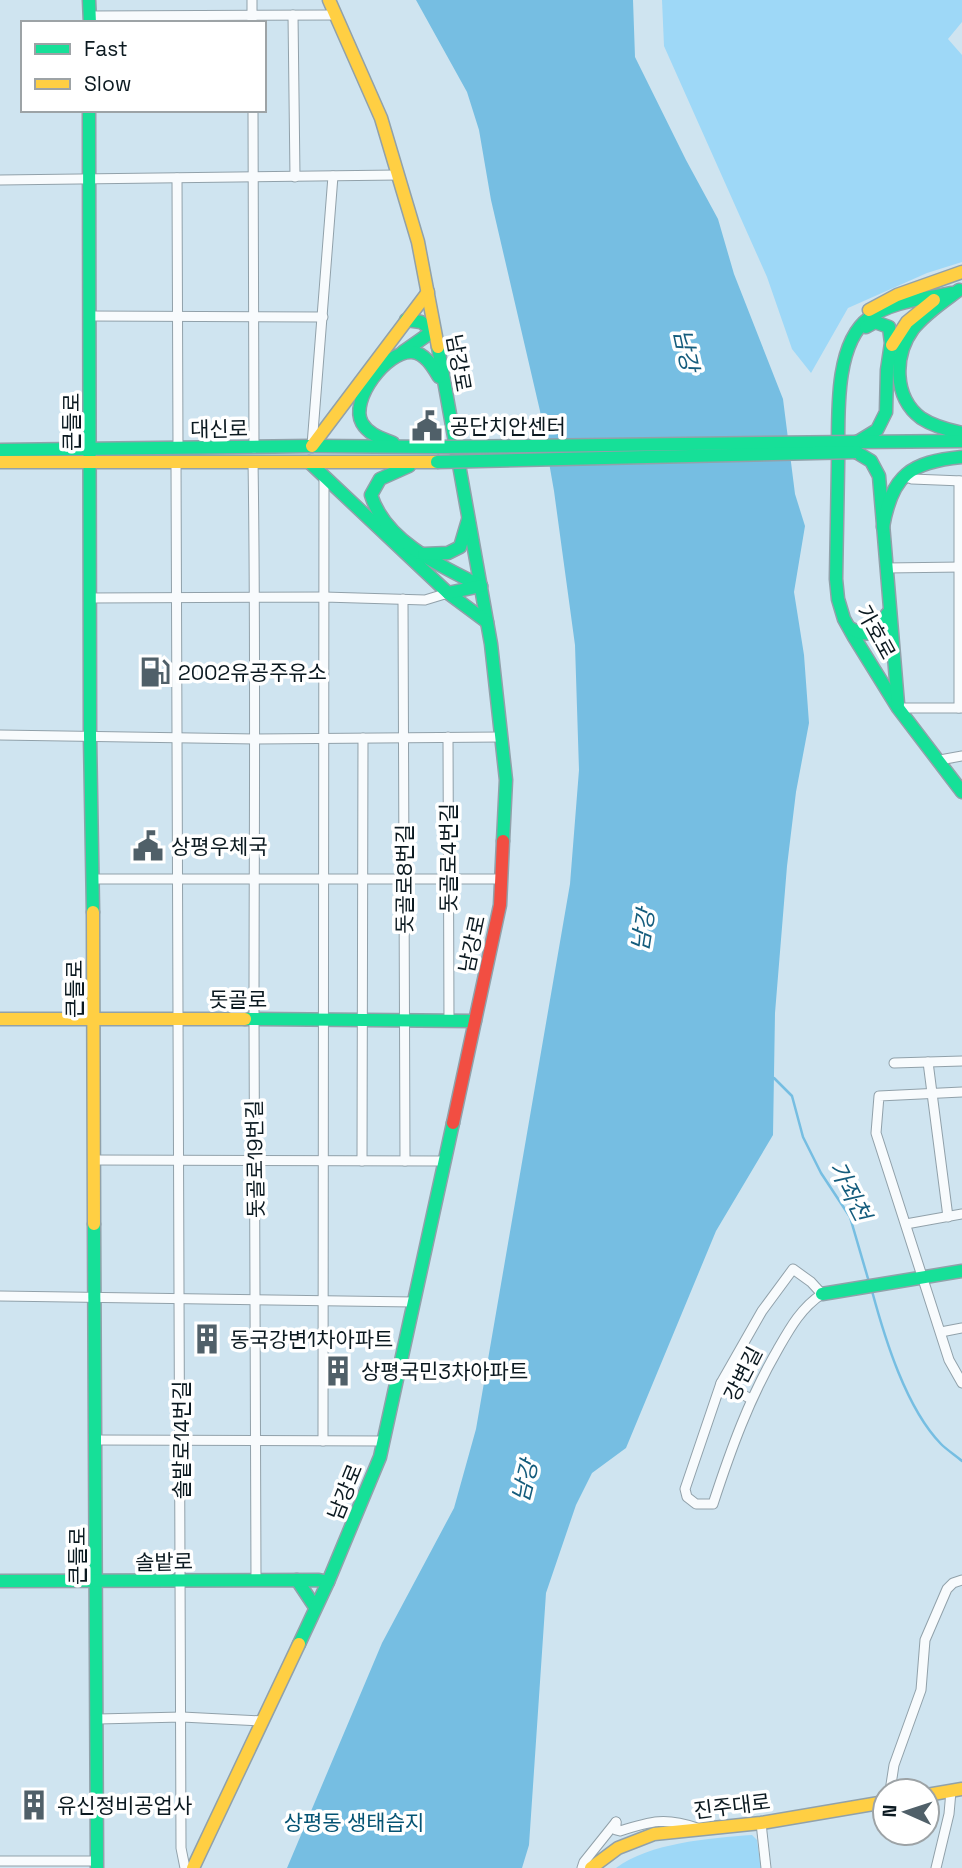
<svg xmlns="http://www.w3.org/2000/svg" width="962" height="1868" font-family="'Space Grotesk','Noto Sans KR',sans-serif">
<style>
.green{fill:#9ed8f7}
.water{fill:#76bee2}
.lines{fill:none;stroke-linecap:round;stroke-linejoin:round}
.stream{stroke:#76bee2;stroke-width:2.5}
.street-casing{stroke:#91a1aa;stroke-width:11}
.fast-casing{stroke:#91a1aa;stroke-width:15}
.slow-casing{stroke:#91a1aa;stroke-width:15}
.jam-casing{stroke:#91a1aa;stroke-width:15}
.street{stroke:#f8fbfd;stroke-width:9}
.fast{stroke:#16e098;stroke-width:12}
.slow{stroke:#ffcf43;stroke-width:12}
.jam{stroke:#f24e42;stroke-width:12}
.fast-bridge-casing{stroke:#91a1aa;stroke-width:15;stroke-linecap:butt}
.fast-bridge{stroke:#16e098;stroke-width:12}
.labels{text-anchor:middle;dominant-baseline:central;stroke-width:7;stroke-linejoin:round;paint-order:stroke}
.street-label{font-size:21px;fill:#0b1920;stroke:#fff}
.poi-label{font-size:21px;fill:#0b1920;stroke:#fff;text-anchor:start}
.park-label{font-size:21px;fill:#045373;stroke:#fff}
.water-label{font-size:23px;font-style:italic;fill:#145c7c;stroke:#fff}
</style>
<rect width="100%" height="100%" fill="#cfe4f0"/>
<!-- green -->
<g class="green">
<polygon points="662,0 962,0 962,22 948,39 962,55 962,262 927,273 848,308 811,373 792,349 767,277 664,46"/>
<path d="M752 1835 757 1840 761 1868H616C649 1843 710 1838 752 1835Z"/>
</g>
<!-- water -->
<polygon class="water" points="416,0 633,0 635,57 686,160 718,219 734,274 783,399 795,494 805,526 794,592 804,655 809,723 796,792 787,866 775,1013 773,1135 716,1231 626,1448 592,1473 576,1505 546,1593 529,1845 522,1868 287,1868 382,1643 454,1508 476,1429 570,884 579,770 575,645 554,491 540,411 491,200 479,130 467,92"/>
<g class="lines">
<!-- stream -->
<g class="stream">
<polyline points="774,1078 792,1096 803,1137 821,1173 850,1217 869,1282"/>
<path d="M872 1291C885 1339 906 1408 941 1444 947 1450 955 1455 962 1461"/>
</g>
<!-- street casing -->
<g class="street-casing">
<g id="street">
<polyline points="252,0 252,23"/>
<polyline points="293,15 295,177"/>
<polyline points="90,16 336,15"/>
<polyline points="253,110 254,448"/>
<polyline points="177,178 178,448"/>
<polyline points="0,180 398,175"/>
<polyline points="90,316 323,317"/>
<polyline points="312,445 333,176"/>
<polyline points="176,461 181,1848 185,1868"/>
<path d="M253 461C256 647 254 832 254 1017 253 1205 256 1392 256 1579"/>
<polyline points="903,476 912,479 962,481"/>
<polyline points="886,568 962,567"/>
<polyline points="90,598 324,597 425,600 448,593"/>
<polyline points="403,599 405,1161"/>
<polyline points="898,708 962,708"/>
<polyline points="959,708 959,481"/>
<polyline points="0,735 256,739 501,737"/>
<polyline points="448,737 449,1021"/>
<polyline points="940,760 962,756"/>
<polyline points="93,879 501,879"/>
<polyline points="928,1062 948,1217"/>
<polyline points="894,1063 962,1061"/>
<polyline points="962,1092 879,1096 876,1133 949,1360 962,1383"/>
<polyline points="95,1160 444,1161"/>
<polyline points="362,1161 363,738"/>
<polyline points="906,1224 962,1214"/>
<path d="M793 1269 811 1282 822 1294C801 1308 790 1328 778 1349 749 1399 731 1449 713 1504H696L687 1497 685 1489 721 1383 762 1311Z"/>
<polyline points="0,1296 414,1302"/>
<polyline points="941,1332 962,1328"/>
<polyline points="721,1383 751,1399"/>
<polyline points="96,1440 384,1441"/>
<polyline points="323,1441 324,477"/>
<polyline points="98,1719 182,1717 262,1721"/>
<polyline points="890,1791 894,1765 921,1690 925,1640 947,1589 953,1583 962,1580"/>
<path d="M616 1822V1830L620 1831C651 1821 666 1817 697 1828"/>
<polyline points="761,1823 766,1868"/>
<polyline points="0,1861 98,1861"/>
<polyline points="582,1868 584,1862 616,1822"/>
<polyline points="936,1868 949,1814 951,1791"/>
</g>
</g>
<!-- fast casing -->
<g class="fast-casing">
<g id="fast">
<polyline points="89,0 90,23"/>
<polyline points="89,110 90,736 93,912"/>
<path d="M959 290C943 302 926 313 913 329 894 355 893 397 921 418 933 426 948 430 962 433"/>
<path d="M951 293C924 299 892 301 869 318 832 345 839 425 838 466 837 504 837 541 836 579L838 599 844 619 854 637 898 708 962 792"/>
<polyline points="438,347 491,644 506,780 503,841"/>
<polyline points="403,352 433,331 421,322 406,320"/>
<polyline points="859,441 877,430 886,412 887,370 891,343 889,327 875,322 866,327"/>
<polyline points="856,442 962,441"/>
<path d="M393 443C381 438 369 435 362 423 349 400 387 350 412 352 425 353 433 367 439 377"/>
<polyline points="0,450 312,446 438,447"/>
<polyline points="856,452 871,461 879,476 898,704"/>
<polyline points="309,462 448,593 487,622"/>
<path d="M409 466 380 479 371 495C385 541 440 566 481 586"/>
<path d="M883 527C892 475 910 462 962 457"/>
<polyline points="424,554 448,553 460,547 468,520"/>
<polyline points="448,593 481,586"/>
<path d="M850 628C867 638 883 635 887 614"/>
<polyline points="245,1019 475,1021"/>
<polyline points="94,1224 97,1868"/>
<polyline points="822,1294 962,1271"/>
<polyline points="297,1580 315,1607"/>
<polyline points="0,1581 319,1580 328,1582"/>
<polyline points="299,1644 328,1582 380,1457 453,1123"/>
</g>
</g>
<!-- slow casing -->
<g class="slow-casing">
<g id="slow">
<polyline points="329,0 381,118 418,242 438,347"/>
<polyline points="869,310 897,295 962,272"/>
<polyline points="892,345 907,322 934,300"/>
<polyline points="312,446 428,292"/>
<polyline points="0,462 437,462"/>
<polyline points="93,912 94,1224"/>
<polyline points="0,1019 245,1019"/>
<polyline points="927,1795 962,1789"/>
<polyline points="193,1868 299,1644"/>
<polyline points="591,1868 618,1848 654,1834 761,1823 885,1802"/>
</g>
</g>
<!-- jam casing -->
<g class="jam-casing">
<polyline id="jam" points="453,1123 500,905 503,841"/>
</g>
<!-- street -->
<use href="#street" class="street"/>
<!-- fast -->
<use href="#fast" class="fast"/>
<!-- slow -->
<use href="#slow" class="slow"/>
<!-- jam -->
<use href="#jam" class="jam"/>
<!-- fast-bridge casing -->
<g class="fast-bridge-casing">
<g id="fast-bridge">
<polyline points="438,447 856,442"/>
<polyline points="437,462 856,452"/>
</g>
</g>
<!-- fast-bridge -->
<use href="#fast-bridge" class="fast-bridge"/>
</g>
<!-- icons -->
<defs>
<g id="civic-bare" transform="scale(2.415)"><path d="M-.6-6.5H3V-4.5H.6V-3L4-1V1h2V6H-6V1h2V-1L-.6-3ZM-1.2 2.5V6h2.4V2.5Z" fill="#506069" stroke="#fff" stroke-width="2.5" paint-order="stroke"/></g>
<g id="fuel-bare" transform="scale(2.415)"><path d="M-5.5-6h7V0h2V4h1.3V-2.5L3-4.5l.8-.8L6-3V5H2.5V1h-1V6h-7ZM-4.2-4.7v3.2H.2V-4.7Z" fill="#506069" stroke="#fff" stroke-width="2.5" paint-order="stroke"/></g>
<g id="building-bare" transform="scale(2.415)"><path d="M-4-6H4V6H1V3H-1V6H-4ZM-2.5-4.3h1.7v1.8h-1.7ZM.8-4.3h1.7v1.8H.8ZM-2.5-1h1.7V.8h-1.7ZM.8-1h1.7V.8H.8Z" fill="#506069" stroke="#fff" stroke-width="2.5" paint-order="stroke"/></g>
</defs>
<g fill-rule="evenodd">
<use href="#civic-bare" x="427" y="426"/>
<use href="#fuel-bare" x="155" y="672"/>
<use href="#civic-bare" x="148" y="846"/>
<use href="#building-bare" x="207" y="1339"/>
<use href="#building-bare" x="338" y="1371"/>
<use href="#building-bare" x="34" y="1805"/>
</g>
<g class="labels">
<!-- street labels -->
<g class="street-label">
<text transform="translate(459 363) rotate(80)">남강로</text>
<text transform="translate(71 422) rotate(-90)">큰들로</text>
<text transform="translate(219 429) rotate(-1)">대신로</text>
<text transform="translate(876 632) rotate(61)">가호로</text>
<text transform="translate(448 858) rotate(-90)">돗골로4번길</text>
<text transform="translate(404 879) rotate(-90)">돗골로8번길</text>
<text transform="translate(472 944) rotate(-78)">남강로</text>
<text transform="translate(74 989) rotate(-90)">큰들로</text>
<text x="238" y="999">돗골로</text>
<text transform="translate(255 1159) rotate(-91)">돗골로19번길</text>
<text transform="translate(743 1374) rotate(-63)">강변길</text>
<text transform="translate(181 1440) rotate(-90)">솔밭로14번길</text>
<text transform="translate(345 1492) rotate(-68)">남강로</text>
<text transform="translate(77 1556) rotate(-90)">큰들로</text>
<text transform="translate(164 1562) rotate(-1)">솔밭로</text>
<text transform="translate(732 1806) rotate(-7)">진주대로</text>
</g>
<!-- poi labels -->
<g class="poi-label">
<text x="450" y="426">공단치안센터</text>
<text x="178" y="672">2002유공주유소</text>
<text x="171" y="846">상평우체국</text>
<text x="230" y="1339">동국강변1차아파트</text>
<text x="361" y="1371">상평국민3차아파트</text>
<text x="57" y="1805">유신정비공업사</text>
</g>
<!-- park labels -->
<g class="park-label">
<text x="354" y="1822">상평동 생태습지</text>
</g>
<!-- water labels -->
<g class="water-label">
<text transform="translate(686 350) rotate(78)">남강</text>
<text transform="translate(643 930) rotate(-81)">남강</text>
<text transform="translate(850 1191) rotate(63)">가좌천</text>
<text transform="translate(525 1481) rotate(-76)">남강</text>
</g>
</g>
<!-- legend -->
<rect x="21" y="21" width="245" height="91" fill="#ffffff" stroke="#9da3a6" stroke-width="2"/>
<rect x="35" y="44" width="35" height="10" fill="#16e098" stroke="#9da3a6" stroke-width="2"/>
<text x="84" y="56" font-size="21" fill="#0b1920">Fast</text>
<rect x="35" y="79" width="35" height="10" fill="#ffcf43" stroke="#9da3a6" stroke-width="2"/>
<text x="84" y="91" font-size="21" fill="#0b1920">Slow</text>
<!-- north arrow -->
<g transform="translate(906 1812) rotate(273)"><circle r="33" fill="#ffffff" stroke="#9da3a6" stroke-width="2"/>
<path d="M0-5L12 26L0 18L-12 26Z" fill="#506069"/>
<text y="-10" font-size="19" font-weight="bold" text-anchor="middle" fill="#0b1920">N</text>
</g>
</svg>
